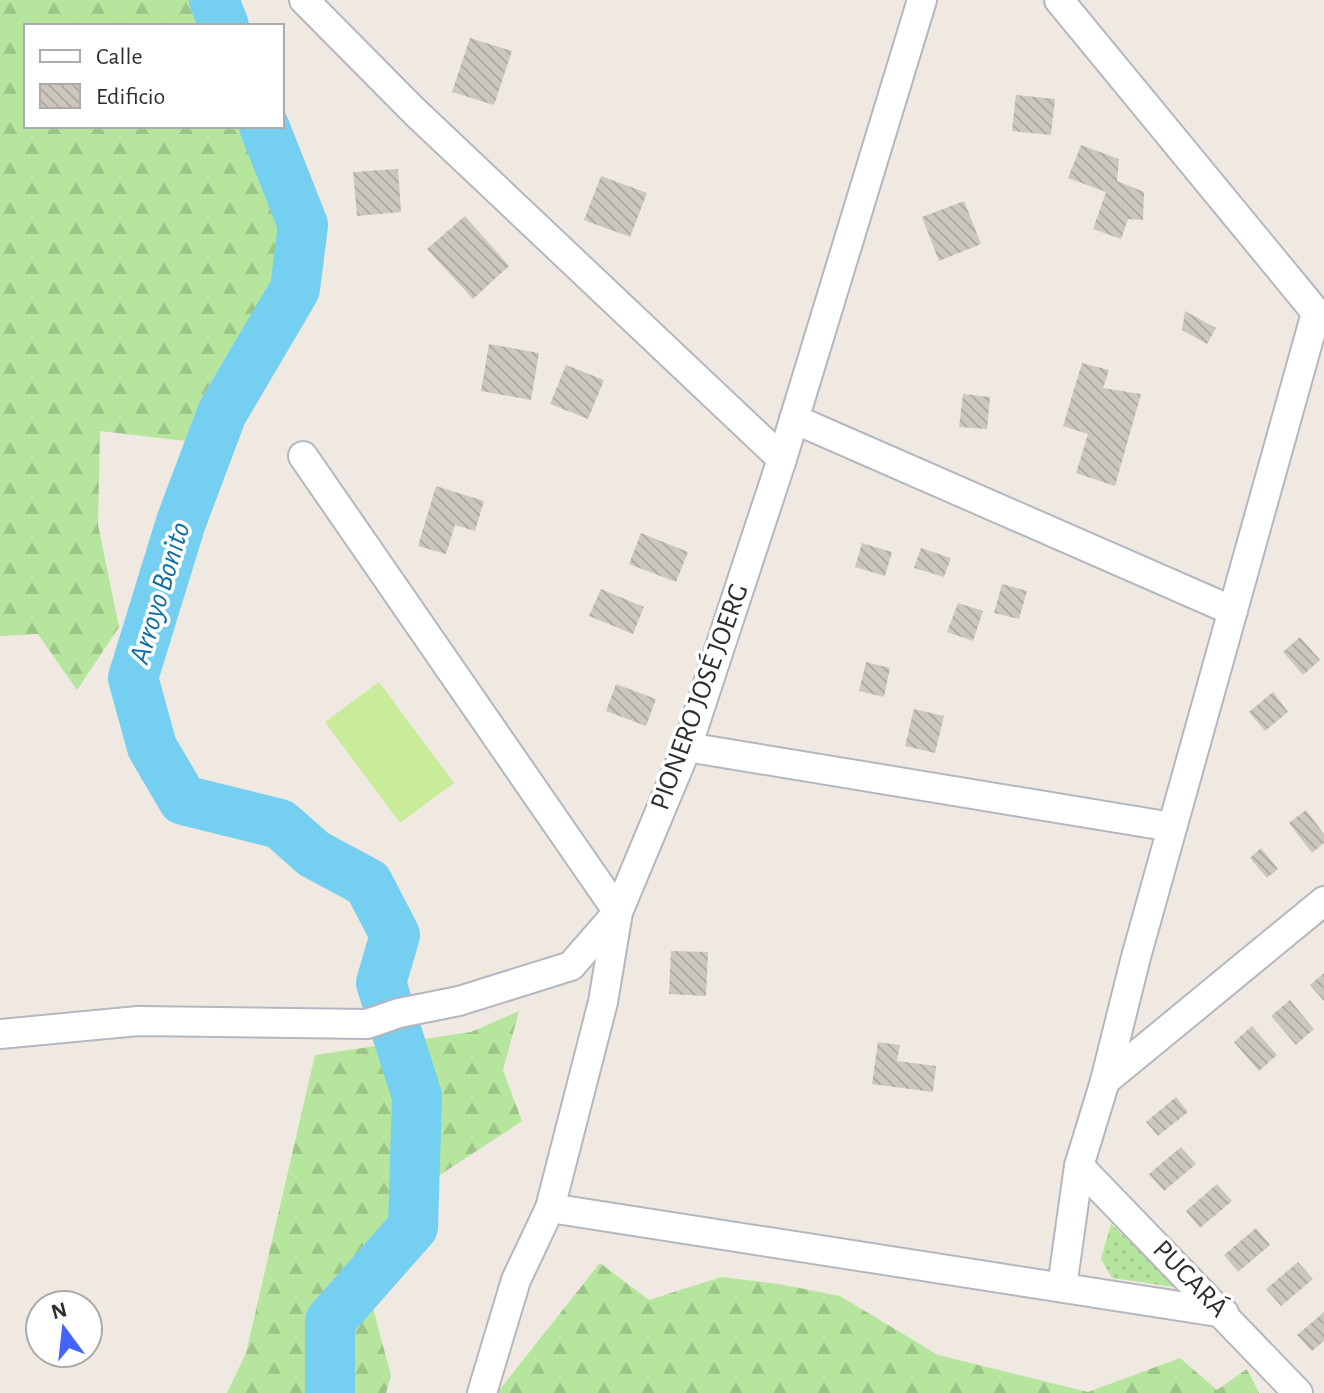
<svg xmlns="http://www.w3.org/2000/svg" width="1324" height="1393" font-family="'Alegreya Sans',sans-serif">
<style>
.grass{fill:url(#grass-dots)}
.forest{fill:url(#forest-firs)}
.pitch{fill:#c9ec9a}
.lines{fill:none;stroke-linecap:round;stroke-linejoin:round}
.river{stroke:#75cff0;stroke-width:50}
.building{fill:url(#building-back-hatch)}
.street-casing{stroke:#b4b7c1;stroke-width:32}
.street{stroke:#fff;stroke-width:28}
.labels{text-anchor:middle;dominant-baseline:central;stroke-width:7;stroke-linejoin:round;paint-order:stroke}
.street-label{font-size:28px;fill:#2e2e2e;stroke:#fff}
.water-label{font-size:30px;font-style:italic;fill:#0d6fa3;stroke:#fff}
</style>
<defs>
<pattern id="grass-dots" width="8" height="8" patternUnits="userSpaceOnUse" patternTransform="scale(2)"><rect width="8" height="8" fill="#b6e59e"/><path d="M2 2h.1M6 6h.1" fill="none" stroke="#9dc588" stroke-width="1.8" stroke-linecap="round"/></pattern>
<pattern id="forest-firs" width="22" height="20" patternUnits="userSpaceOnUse" patternTransform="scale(2)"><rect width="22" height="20" fill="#b6e59e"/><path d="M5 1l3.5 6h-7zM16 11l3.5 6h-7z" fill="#9dc588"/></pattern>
<pattern id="building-back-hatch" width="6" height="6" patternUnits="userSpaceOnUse" patternTransform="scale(2)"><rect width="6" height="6" fill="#cbc7bf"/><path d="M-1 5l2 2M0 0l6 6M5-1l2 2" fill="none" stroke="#afaba4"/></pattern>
</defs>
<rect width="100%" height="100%" fill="#efe9e1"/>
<!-- grass -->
<polygon class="grass" points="1111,1224 1181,1288 1112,1278 1101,1259"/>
<!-- forest -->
<g class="forest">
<polygon points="0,0 192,0 205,26 26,26 26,126 255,126 268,150 288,249 186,441 100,431 98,525 119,627 77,690 38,634 0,636"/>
<polygon points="519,1011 503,1070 522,1121 423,1186 363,1270 391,1376 386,1393 227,1393 246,1353 315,1055 471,1032"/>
<polygon points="600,1263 649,1300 721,1277 779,1284 840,1296 938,1355 1088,1392 1180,1358 1217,1390 1247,1369 1259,1393 497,1393"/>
</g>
<!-- pitch -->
<polygon class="pitch" points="379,682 454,783 400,823 325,722"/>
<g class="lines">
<!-- river -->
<g class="river">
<polyline points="214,0 224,26"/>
<polyline points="264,126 303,225 295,289 222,413 181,522 133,678 152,747 183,800 280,824 314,854 368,883 395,935 381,983 417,1096 413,1227 330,1321 330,1393"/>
</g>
</g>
<!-- building -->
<g class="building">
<polygon points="470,38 512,51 494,105 452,92"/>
<polygon points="1016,95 1055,99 1051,135 1012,131"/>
<polygon points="1081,145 1119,159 1117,181 1144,192 1143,220 1128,219 1121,239 1093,229 1106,192 1068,178"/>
<polygon points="398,169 401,212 357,216 353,172"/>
<polygon points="601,176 647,193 630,237 584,220"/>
<polygon points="964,201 981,244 939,261 922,217"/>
<polygon points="465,216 509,266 473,299 427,249"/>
<polygon points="1185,311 1216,328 1207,344 1182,330"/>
<polygon points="489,344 539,353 531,400 481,391"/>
<polygon points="1082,363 1109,370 1103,388 1141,394 1115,486 1076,473 1088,434 1063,426"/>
<polygon points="566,365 604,380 588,419 550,404"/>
<polygon points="963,394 990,397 987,429 959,427"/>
<polygon points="436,486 484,501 475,531 455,525 446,554 418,546"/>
<polygon points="641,533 688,552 676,582 629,564"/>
<polygon points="862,543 892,552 885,576 855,567"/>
<polygon points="921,548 951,558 944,577 914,568"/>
<polygon points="1002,584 1027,591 1019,619 994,613"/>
<polygon points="601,589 644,607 633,634 589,616"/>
<polygon points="958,603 983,611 973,641 947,632"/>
<polygon points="1300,637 1320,660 1303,675 1283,652"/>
<polygon points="866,662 890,668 884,697 859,691"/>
<polygon points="616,684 656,699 646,726 606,711"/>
<polygon points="1273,692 1288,712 1265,731 1249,712"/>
<polygon points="914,709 944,716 935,753 905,746"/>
<polygon points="1306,810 1324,834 1324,843 1312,853 1289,823"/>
<polygon points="1261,848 1278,869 1267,878 1250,858"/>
<polygon points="671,951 708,952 706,996 669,994"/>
<polygon points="1324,973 1324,1001 1310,985"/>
<polygon points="1290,1000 1314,1029 1296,1045 1271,1016"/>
<polygon points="1252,1026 1277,1055 1259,1071 1234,1042"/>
<polygon points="878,1042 900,1045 897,1061 936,1066 933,1092 872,1084"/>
<polygon points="1176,1097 1188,1112 1158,1136 1146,1122"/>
<polygon points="1181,1147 1196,1164 1164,1191 1149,1174"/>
<polygon points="1217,1184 1232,1201 1200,1228 1186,1211"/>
<polygon points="1256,1228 1270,1245 1238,1272 1224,1255"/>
<polygon points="1298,1262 1313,1279 1281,1306 1266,1289"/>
<polygon points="1324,1312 1324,1341 1312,1351 1297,1335"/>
</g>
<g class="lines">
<!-- street casing -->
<g class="street-casing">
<g id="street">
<polyline points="304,0 415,112 782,459"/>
<polyline points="1059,0 1324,322"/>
<polyline points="794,419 1233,611"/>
<polyline points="687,747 1172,827"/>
<polyline points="0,1034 138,1021 367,1024 399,1013 459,1001 571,966 618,912 303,456"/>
<polyline points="1105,1081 1324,901"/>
<polyline points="1079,1166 1298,1393"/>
<polyline points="550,1208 1224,1313"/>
<polyline points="1062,1287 1079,1166 1105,1081 1136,957 1316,313"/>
<polyline points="482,1393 516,1280 550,1208 603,1002 618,912 687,747 782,459 922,0"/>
</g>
</g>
<!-- street -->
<use href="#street" class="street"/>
</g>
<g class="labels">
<!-- street labels -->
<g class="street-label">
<text transform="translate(700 697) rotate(-70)">PIONERO JOSÉ JOERG</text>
<text transform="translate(1190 1279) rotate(46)">PUCARÁ</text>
</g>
<!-- water labels -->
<g class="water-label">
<text transform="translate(160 593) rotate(-73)">Arroyo Bonito</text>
</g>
</g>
<!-- legend -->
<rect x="24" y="24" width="260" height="104" fill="#ffffff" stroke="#ababab" stroke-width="2"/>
<rect x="40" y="50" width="40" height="12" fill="#ffffff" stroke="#ababab" stroke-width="2"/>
<text x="96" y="64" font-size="24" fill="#2e2e2e">Calle</text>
<rect x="40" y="84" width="40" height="24" fill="url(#building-back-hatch)" stroke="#ababab" stroke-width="2"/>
<text x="96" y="104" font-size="24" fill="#2e2e2e">Edificio</text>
<!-- north arrow -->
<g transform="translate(64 1329) rotate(345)"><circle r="38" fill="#ffffff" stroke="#ababab" stroke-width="2"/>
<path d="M0-6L14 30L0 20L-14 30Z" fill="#4264fb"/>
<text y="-12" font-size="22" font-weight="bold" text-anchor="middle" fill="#2e2e2e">N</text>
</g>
</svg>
